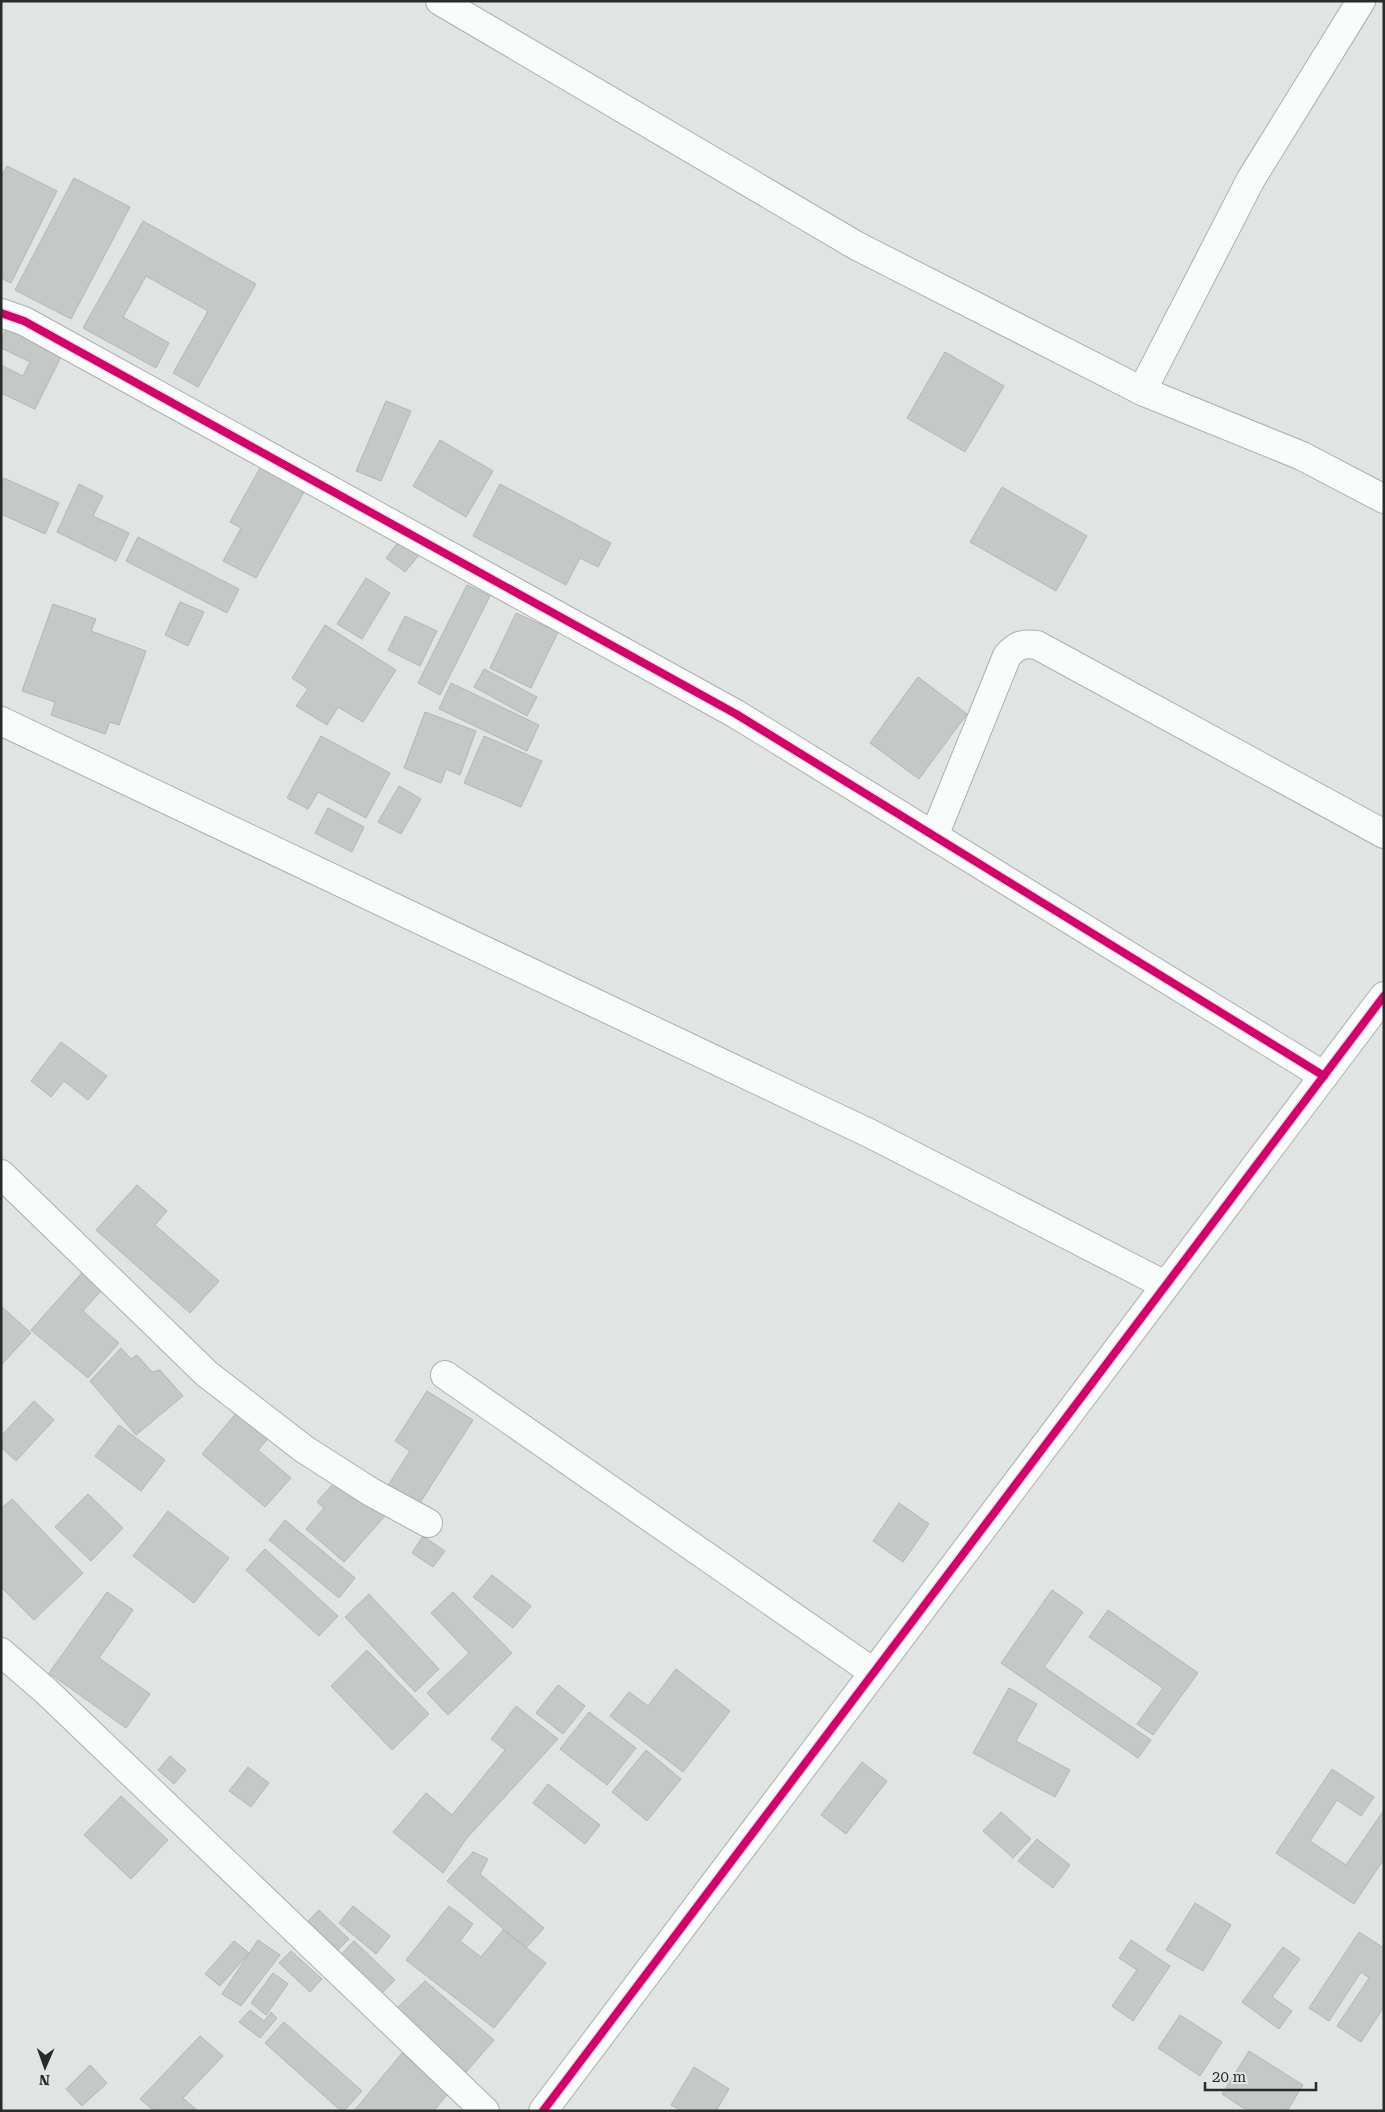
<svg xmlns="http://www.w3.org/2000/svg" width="1385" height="2112" font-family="'Roboto Serif',serif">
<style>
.building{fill:#c4c8c6;stroke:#b2b6b4}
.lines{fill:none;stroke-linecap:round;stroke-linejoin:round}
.minor-casing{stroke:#abafae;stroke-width:30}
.minor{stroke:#fafbfb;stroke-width:28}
.cycleway-casing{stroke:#dfe6e4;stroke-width:11}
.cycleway{stroke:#d6006c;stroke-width:8}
</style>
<rect width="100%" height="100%" fill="#e0e5e3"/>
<!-- building -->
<g class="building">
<polygon points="7,166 57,191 11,283 1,278 1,176"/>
<polygon points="74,178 130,207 71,319 15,290"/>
<polygon points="143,221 256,284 198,387 173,373 208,311 146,276 123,317 169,343 156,368 83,328"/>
<polygon points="9,323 65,349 35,409 1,393 1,365 23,376 30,362 1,348 1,339"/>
<polygon points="945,352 1004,386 965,452 907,418"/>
<polygon points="386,401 411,411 381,481 356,471"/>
<polygon points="440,440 493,471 466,517 413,486"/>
<polygon points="265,459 309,483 256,578 223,561 241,528 230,522"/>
<polygon points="4,478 59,503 45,534 1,514 1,484"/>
<polygon points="79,484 103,496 93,516 129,533 116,561 57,532"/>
<polygon points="500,484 611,543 598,567 580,558 566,585 473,536"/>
<polygon points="1002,487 1087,536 1056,591 970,542"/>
<polygon points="138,537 239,589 227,613 126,561"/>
<polygon points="399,541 419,555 405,572 386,558"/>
<polygon points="366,578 390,593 362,639 337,624"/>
<polygon points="467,585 490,596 440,695 418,683"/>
<polygon points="180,602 204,612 188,646 165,635"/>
<polygon points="53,604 96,619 91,631 146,651 119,725 110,722 105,734 51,715 55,702 22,691"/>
<polygon points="516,613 558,632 531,688 490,668"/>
<polygon points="405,616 437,631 420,666 388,650"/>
<polygon points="325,625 396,670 363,722 338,707 327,725 296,706 308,689 292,678"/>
<polygon points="484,669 537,697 527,716 474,687"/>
<polygon points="918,677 967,714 919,779 870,743"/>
<polygon points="451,683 539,725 527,751 439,709"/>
<polygon points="425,712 476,731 460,775 446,769 441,783 404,768"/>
<polygon points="321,736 390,773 366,818 318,792 308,809 287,798"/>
<polygon points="484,736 542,761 521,807 464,783"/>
<polygon points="399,786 421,799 401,834 378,822"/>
<polygon points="328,808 364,827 352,852 315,833"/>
<polygon points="61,1042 107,1076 88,1100 64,1081 51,1097 31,1081"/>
<polygon points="137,1185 167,1211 155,1225 219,1281 190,1313 96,1230"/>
<polygon points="89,1265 109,1282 83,1311 119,1343 88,1378 31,1330"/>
<polygon points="1,1306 31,1333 1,1365"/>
<polygon points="121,1348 131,1359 137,1355 152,1372 160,1370 183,1396 136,1435 90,1381"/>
<polygon points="427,1391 473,1420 418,1506 387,1487 410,1451 395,1441"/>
<polygon points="34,1401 54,1420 16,1461 1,1447 1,1436"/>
<polygon points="243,1405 274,1432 258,1450 291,1478 265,1507 202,1454"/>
<polygon points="119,1425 165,1460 141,1491 95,1456"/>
<polygon points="341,1475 386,1515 344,1562 306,1529 324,1508 317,1502"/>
<polygon points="88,1494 123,1528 91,1561 55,1527"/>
<polygon points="12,1499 83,1573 34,1620 1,1587 1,1509"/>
<polygon points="899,1503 929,1524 903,1562 873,1541"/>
<polygon points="168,1511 229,1558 194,1603 133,1556"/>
<polygon points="285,1520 355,1578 339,1598 269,1540"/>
<polygon points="423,1536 445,1551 433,1567 412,1553"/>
<polygon points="265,1549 338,1616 319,1636 246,1570"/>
<polygon points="492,1575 531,1606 513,1628 473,1597"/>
<polygon points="1052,1590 1083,1612 1044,1667 1151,1740 1138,1758 1001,1663"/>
<polygon points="107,1592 133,1610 99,1658 150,1694 126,1728 49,1673"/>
<polygon points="453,1592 512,1653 448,1715 427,1693 469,1653 431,1613"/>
<polygon points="369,1594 439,1669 415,1692 345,1617"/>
<polygon points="1108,1610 1198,1673 1153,1735 1137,1724 1163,1688 1089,1637"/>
<polygon points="367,1650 429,1714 392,1750 331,1686"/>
<polygon points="676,1669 730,1711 683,1772 610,1716 629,1692 648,1706"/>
<polygon points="558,1685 585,1706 563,1734 536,1713"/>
<polygon points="1009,1688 1037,1704 1016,1741 1070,1770 1055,1797 973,1753"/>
<polygon points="516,1706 558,1739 466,1839 443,1873 393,1832 426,1793 452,1815 505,1750 491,1739"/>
<polygon points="589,1712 636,1748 607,1785 560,1749"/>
<polygon points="646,1750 681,1779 647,1821 612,1792"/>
<polygon points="170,1756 186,1770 174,1784 158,1770"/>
<polygon points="862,1762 887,1781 846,1834 821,1815"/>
<polygon points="248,1767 269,1783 251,1807 229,1791"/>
<polygon points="1332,1769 1374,1797 1361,1816 1337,1800 1310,1841 1346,1865 1384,1810 1384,1859 1354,1904 1276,1853"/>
<polygon points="548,1784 600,1825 585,1844 533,1803"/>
<polygon points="121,1796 168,1840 131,1879 84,1835"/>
<polygon points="1001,1812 1031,1839 1013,1858 983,1831"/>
<polygon points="1037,1839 1070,1865 1053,1888 1018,1861"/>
<polygon points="473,1852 488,1859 480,1874 544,1928 526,1948 447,1881"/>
<polygon points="1195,1903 1231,1925 1203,1971 1166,1950"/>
<polygon points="353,1906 390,1936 376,1954 339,1923"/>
<polygon points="449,1906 473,1924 460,1941 481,1957 503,1930 546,1963 494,2028 406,1960"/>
<polygon points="319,1910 349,1939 329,1959 300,1930"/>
<polygon points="1359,1932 1384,1948 1384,2007 1361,2042 1337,2026 1369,1978 1361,1972 1329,2021 1309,2008"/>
<polygon points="258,1940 280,1955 241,2006 222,1994"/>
<polygon points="1131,1940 1170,1966 1133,2021 1112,2006 1137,1970 1119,1958"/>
<polygon points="234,1941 249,1953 220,1986 205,1974"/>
<polygon points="354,1941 395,1980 374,2001 333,1963"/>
<polygon points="1283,1947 1300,1959 1272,1997 1292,2011 1279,2029 1242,2002"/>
<polygon points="291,1951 322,1979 310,1992 279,1963"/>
<polygon points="273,1973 288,1984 266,2015 251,2003"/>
<polygon points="425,1981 494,2040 466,2072 390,2015"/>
<polygon points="250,2010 264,2021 271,2012 277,2018 260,2038 239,2022"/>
<polygon points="1180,2015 1222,2042 1200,2076 1158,2048"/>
<polygon points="284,2022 362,2091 344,2111 341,2111 265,2043"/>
<polygon points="200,2036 223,2056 183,2098 198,2111 154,2111 140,2099"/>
<polygon points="1249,2051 1303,2085 1287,2111 1248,2111 1222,2094"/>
<polygon points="402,2053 449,2092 434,2111 354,2111"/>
<polygon points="90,2065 107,2083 82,2106 66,2089"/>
<polygon points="694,2067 729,2089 716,2111 681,2111 671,2105"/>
</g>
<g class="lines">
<!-- minor casing -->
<g class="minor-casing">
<g id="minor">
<polyline points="440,1 857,246 1142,391 1302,456 1384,499"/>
<polyline points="1,313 24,321 736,714 1324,1076"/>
<polyline points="1142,391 1251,179 1361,1"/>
<polyline points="1,721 871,1134 1165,1285"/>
<path d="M934 836 1007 656C1017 645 1022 643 1037 645L1384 834"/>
<polyline points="1,1174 207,1374 304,1449 371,1492 428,1523"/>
<polyline points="445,1375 873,1672"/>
<polyline points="1,1652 47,1692 485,2111"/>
<polyline points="543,2111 1384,996"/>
</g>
</g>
<!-- minor -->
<use href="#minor" class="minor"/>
<!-- cycleway casing -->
<g class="cycleway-casing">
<g id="cycleway">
<polyline points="1,313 24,321 736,714 1324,1076"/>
<polyline points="543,2111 1384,996"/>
</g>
</g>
<!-- cycleway -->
<use href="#cycleway" class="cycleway"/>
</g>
<!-- border -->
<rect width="1385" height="2112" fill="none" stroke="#292b2b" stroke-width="5"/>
<!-- north arrow -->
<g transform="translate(45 2067) rotate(182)" stroke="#dfe6e4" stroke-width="4" paint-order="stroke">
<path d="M0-4L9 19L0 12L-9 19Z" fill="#292b2b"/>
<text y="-8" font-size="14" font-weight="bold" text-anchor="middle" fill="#292b2b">N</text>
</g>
<!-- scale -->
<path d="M1205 2082v8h111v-8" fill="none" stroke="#292b2b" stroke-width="2.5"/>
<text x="1212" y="2082" font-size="15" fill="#292b2b" stroke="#dfe6e4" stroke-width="4" paint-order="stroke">20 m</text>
</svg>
